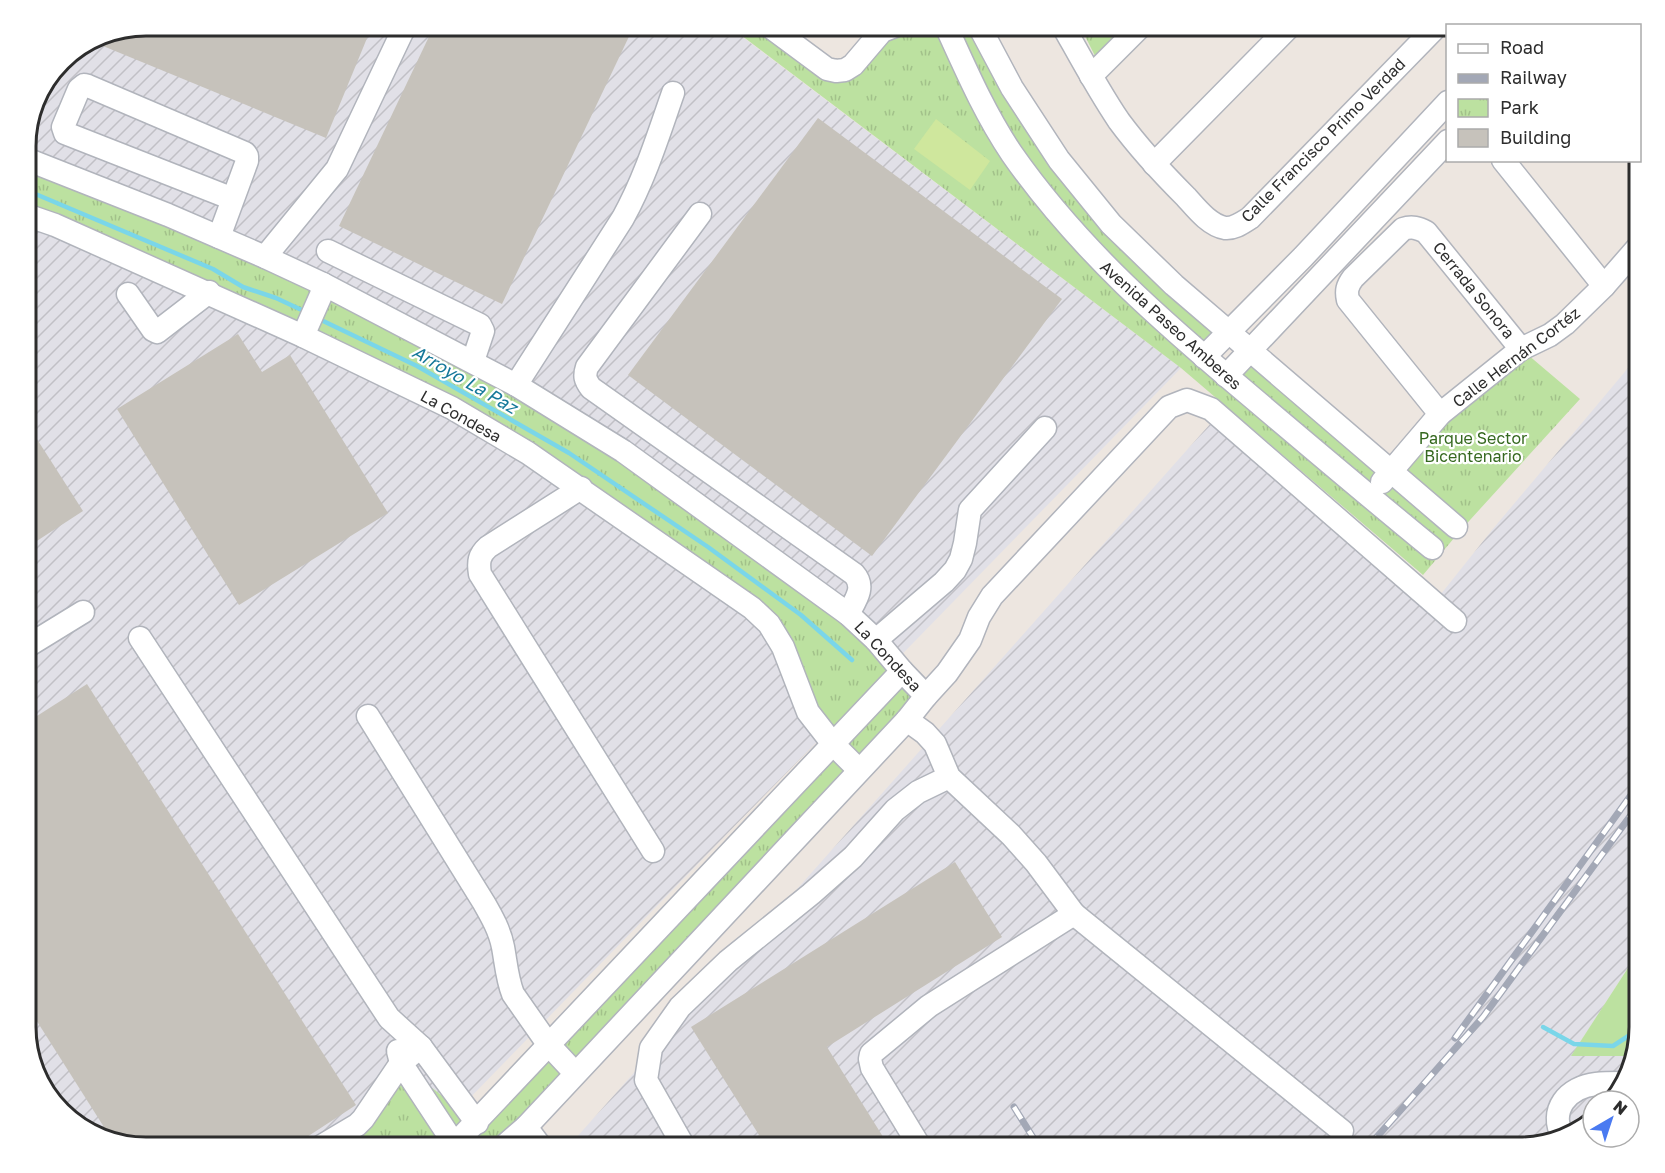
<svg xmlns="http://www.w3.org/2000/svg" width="1665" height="1173" font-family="'Golos Text',sans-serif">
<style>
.industrial{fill:url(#industrial-furrows)}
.grass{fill:#bce1a0}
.park{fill:url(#park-tufts)}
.pitch{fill:#cfe79d}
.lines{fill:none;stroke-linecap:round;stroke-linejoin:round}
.stream{stroke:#7ad6e9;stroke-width:4.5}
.building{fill:#c6c2bb}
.minor-casing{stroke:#b1b4bc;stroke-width:25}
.minor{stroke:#fff;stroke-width:22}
.rail-casing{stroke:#a3a8b6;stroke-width:7}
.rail{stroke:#fff;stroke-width:4.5;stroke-dasharray:14;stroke-linecap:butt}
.labels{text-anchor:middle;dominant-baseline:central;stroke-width:4.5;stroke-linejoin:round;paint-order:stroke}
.street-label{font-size:16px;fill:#2d2d2d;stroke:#fff}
.park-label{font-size:16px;fill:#35681f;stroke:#fff}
.water-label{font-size:18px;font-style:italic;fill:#157899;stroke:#fff}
.rim{fill:none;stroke:#2d2d2d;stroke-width:3}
</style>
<defs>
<pattern id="industrial-furrows" width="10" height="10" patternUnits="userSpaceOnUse" patternTransform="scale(1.5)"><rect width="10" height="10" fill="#e1e0e7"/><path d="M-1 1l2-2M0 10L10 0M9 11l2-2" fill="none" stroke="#c1c0c6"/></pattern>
<pattern id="park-tufts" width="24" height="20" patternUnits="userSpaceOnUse" patternTransform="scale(1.5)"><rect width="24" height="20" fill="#bce1a0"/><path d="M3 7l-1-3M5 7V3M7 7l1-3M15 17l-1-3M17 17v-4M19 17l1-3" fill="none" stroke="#a2c18a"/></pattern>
</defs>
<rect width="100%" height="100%" fill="#ede6e0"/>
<!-- industrial -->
<g class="industrial">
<polygon points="146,26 728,26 1181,368 422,1147 146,1147 73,1123 41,1087 26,1034 26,138 38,93 66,56 100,35"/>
<polygon points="1639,355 1639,951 1572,1055 1630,1056 1615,1100 1593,1101 1593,1118 1573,1135 1519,1147 568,1147 1210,424 1433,604 1492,530"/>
</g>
<!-- grass -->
<polygon class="grass" points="1639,951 1639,1027 1630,1056 1571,1056"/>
<!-- park -->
<g class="park">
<polygon points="729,26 769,26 827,69 894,26 980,26 1061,163 1228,332 1204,357 1226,375 1249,350 1391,471 1521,349 1580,399 1460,531 1423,575 1181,368"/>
<polygon points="1080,26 1130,26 1097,60"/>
<polygon points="26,159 473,361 848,614 926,696 503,1147 320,1147 357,1125 401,1063 476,1123 833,744 769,624 528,453 26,215"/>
</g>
<!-- pitch -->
<polygon class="pitch" points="936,119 990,161 970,190 914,149"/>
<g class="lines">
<!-- stream -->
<g class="stream">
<polyline points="26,190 213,269 243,287 276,298 306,312"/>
<polyline points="319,319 417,366 569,453 708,547 801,615 852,660"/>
<polyline points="1543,1027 1574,1044 1613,1046 1639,1029"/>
</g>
</g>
<!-- building -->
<g class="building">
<polygon points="146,26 372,26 326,138 103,46 108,33"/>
<polygon points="434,26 634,26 502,304 339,226"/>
<polygon points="818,118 1062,299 872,556 628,375"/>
<polygon points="238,334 262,372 290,355 388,513 239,605 117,409"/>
<polygon points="26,422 83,511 26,548"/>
<polygon points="87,684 356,1105 290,1148 146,1148 109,1135 26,1004 26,723"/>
<polygon points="955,862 1002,937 827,1047 890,1148 739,1148 759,1135 691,1027"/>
</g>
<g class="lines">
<!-- minor casing -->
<g class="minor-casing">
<g id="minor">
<polyline points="769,26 827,69 836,71 845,70 853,65 882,31 895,26"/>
<path d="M946 26C966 70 985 114 1012 154 1079 250 1166 325 1254 399 1313 449 1372 499 1432 548"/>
<polyline points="979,26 1012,88 1059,160 1111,224 1174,285 1456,527"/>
<path d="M1063 26C1081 58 1098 90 1119 121 1139 148 1162 173 1186 197 1196 208 1209 225 1225 228 1234 229 1242 223 1250 218L1437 26"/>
<polyline points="1091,76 1141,26"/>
<polyline points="26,159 168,215 265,257 323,284 516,385 623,451 848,614 876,640 902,671 926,696 907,720 526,1127 503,1147"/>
<polyline points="1503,160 1604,286"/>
<polyline points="1154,164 1290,26"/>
<path d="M700 214 587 367C584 376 585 380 591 388L854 574C866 587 855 601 848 614"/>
<polyline points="26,215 55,225 303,336 452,408 528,453 752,608 769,624 783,647 808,712 833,744 859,770"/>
<polyline points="219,237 247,161 247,156 245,153 88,86 84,85 79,89 63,127 65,133 233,199"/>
<polyline points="328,251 480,325 483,331 473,361"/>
<polyline points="265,257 337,169 405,26"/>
<polyline points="128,294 153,330 157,332 209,292"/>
<polyline points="303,336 321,295 323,284"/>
<polyline points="1204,357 1303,257 1448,102"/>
<polyline points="1226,376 1448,141"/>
<path d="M516 385 623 218C645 178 658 136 673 93"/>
<path d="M1440 414 1348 300C1346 291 1347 286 1353 278L1403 229C1412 226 1418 228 1426 232L1521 349"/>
<polyline points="1382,482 1440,414 1521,349 1550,335 1565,324 1604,286 1639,246"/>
<path d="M581 488 488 547C479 555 478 562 480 574L653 851"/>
<polyline points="140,638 389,1018 421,1047 477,1123"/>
<polyline points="876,640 944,582 955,570 961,559 965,543 970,510 1045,428"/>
<polyline points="26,647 83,612"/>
<polyline points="926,696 947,673 970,640 979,617 992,596 1169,407 1187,400 1211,409 1455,621"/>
<path d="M368 716 484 903C492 917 500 931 503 947 506 963 507 979 513 994L548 1044 575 1073"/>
<polyline points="907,720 925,733 935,744 949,777 1011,835 1036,863 1074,914 1342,1131"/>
<polyline points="398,1051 401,1063 455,1145"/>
<polyline points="526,1127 541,1147"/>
<path d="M1563 1137C1548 1110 1568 1087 1596 1084 1604 1083 1613 1083 1621 1083"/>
<polyline points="320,1147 357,1125 363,1119 401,1063 421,1047"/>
<polyline points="452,1147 902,671"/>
<polyline points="684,1147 646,1080 651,1048 680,1007 728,961 811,894 853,857 895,810 918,792 949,777"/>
<polyline points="920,1147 872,1068 870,1059 871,1054 929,1006 1074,914"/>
</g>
</g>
<!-- minor -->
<use href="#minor" class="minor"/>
<!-- rail casing -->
<g class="rail-casing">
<g id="rail">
<polyline points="1455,1038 1639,784"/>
<polyline points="1014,1107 1039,1147"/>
<polyline points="1368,1147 1483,1017 1639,804"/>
</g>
</g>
<!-- rail -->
<use href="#rail" class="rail"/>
</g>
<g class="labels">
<!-- street labels -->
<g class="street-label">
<text transform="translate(1323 140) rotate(-45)">Calle Francisco Primo Verdad</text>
<text transform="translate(1474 290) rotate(51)">Cerrada Sonora</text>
<text transform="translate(1171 325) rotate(42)">Avenida Paseo Amberes</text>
<text transform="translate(1516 357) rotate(-37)">Calle Hernán Cortéz</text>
<text transform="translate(461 416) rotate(29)">La Condesa</text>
<text transform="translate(888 656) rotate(47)">La Condesa</text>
</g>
<!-- park labels -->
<g class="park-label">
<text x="1473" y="438">Parque Sector<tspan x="1473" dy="18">Bicentenario</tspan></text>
</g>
<!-- water labels -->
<g class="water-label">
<text transform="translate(465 379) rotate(30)">Arroyo La Paz</text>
</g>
</g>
<!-- crop -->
<path d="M0 0H1665V1173H0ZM146 36H1519A110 110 0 0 1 1629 146V1027A110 110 0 0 1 1519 1137H146A110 110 0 0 1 36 1027V146A110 110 0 0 1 146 36Z" fill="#fff" fill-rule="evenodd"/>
<path class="rim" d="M146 36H1519A110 110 0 0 1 1629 146V1027A110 110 0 0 1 1519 1137H146A110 110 0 0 1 36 1027V146A110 110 0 0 1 146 36Z"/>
<!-- legend -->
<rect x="1446" y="24" width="195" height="138" fill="#ffffff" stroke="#ababab" stroke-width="1.5"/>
<rect x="1458" y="44" width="30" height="9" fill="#ffffff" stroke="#ababab" stroke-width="1.5"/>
<text x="1500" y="54" font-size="18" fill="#2d2d2d">Road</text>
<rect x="1458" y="74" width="30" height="9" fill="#a3a8b6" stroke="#ababab" stroke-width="1.5"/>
<text x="1500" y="84" font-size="18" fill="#2d2d2d">Railway</text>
<rect x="1458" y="99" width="30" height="18" fill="url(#park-tufts)" stroke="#ababab" stroke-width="1.5"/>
<text x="1500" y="114" font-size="18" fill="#2d2d2d">Park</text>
<rect x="1458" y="129" width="30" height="18" fill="#c6c2bb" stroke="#ababab" stroke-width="1.5"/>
<text x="1500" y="144" font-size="18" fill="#2d2d2d">Building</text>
<!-- north arrow -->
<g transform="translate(1611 1119) rotate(39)"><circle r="28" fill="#ffffff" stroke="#ababab" stroke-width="1.5"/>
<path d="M0-4.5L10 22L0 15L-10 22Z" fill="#4a7af1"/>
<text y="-9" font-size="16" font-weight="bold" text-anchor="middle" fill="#2d2d2d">N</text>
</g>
</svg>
